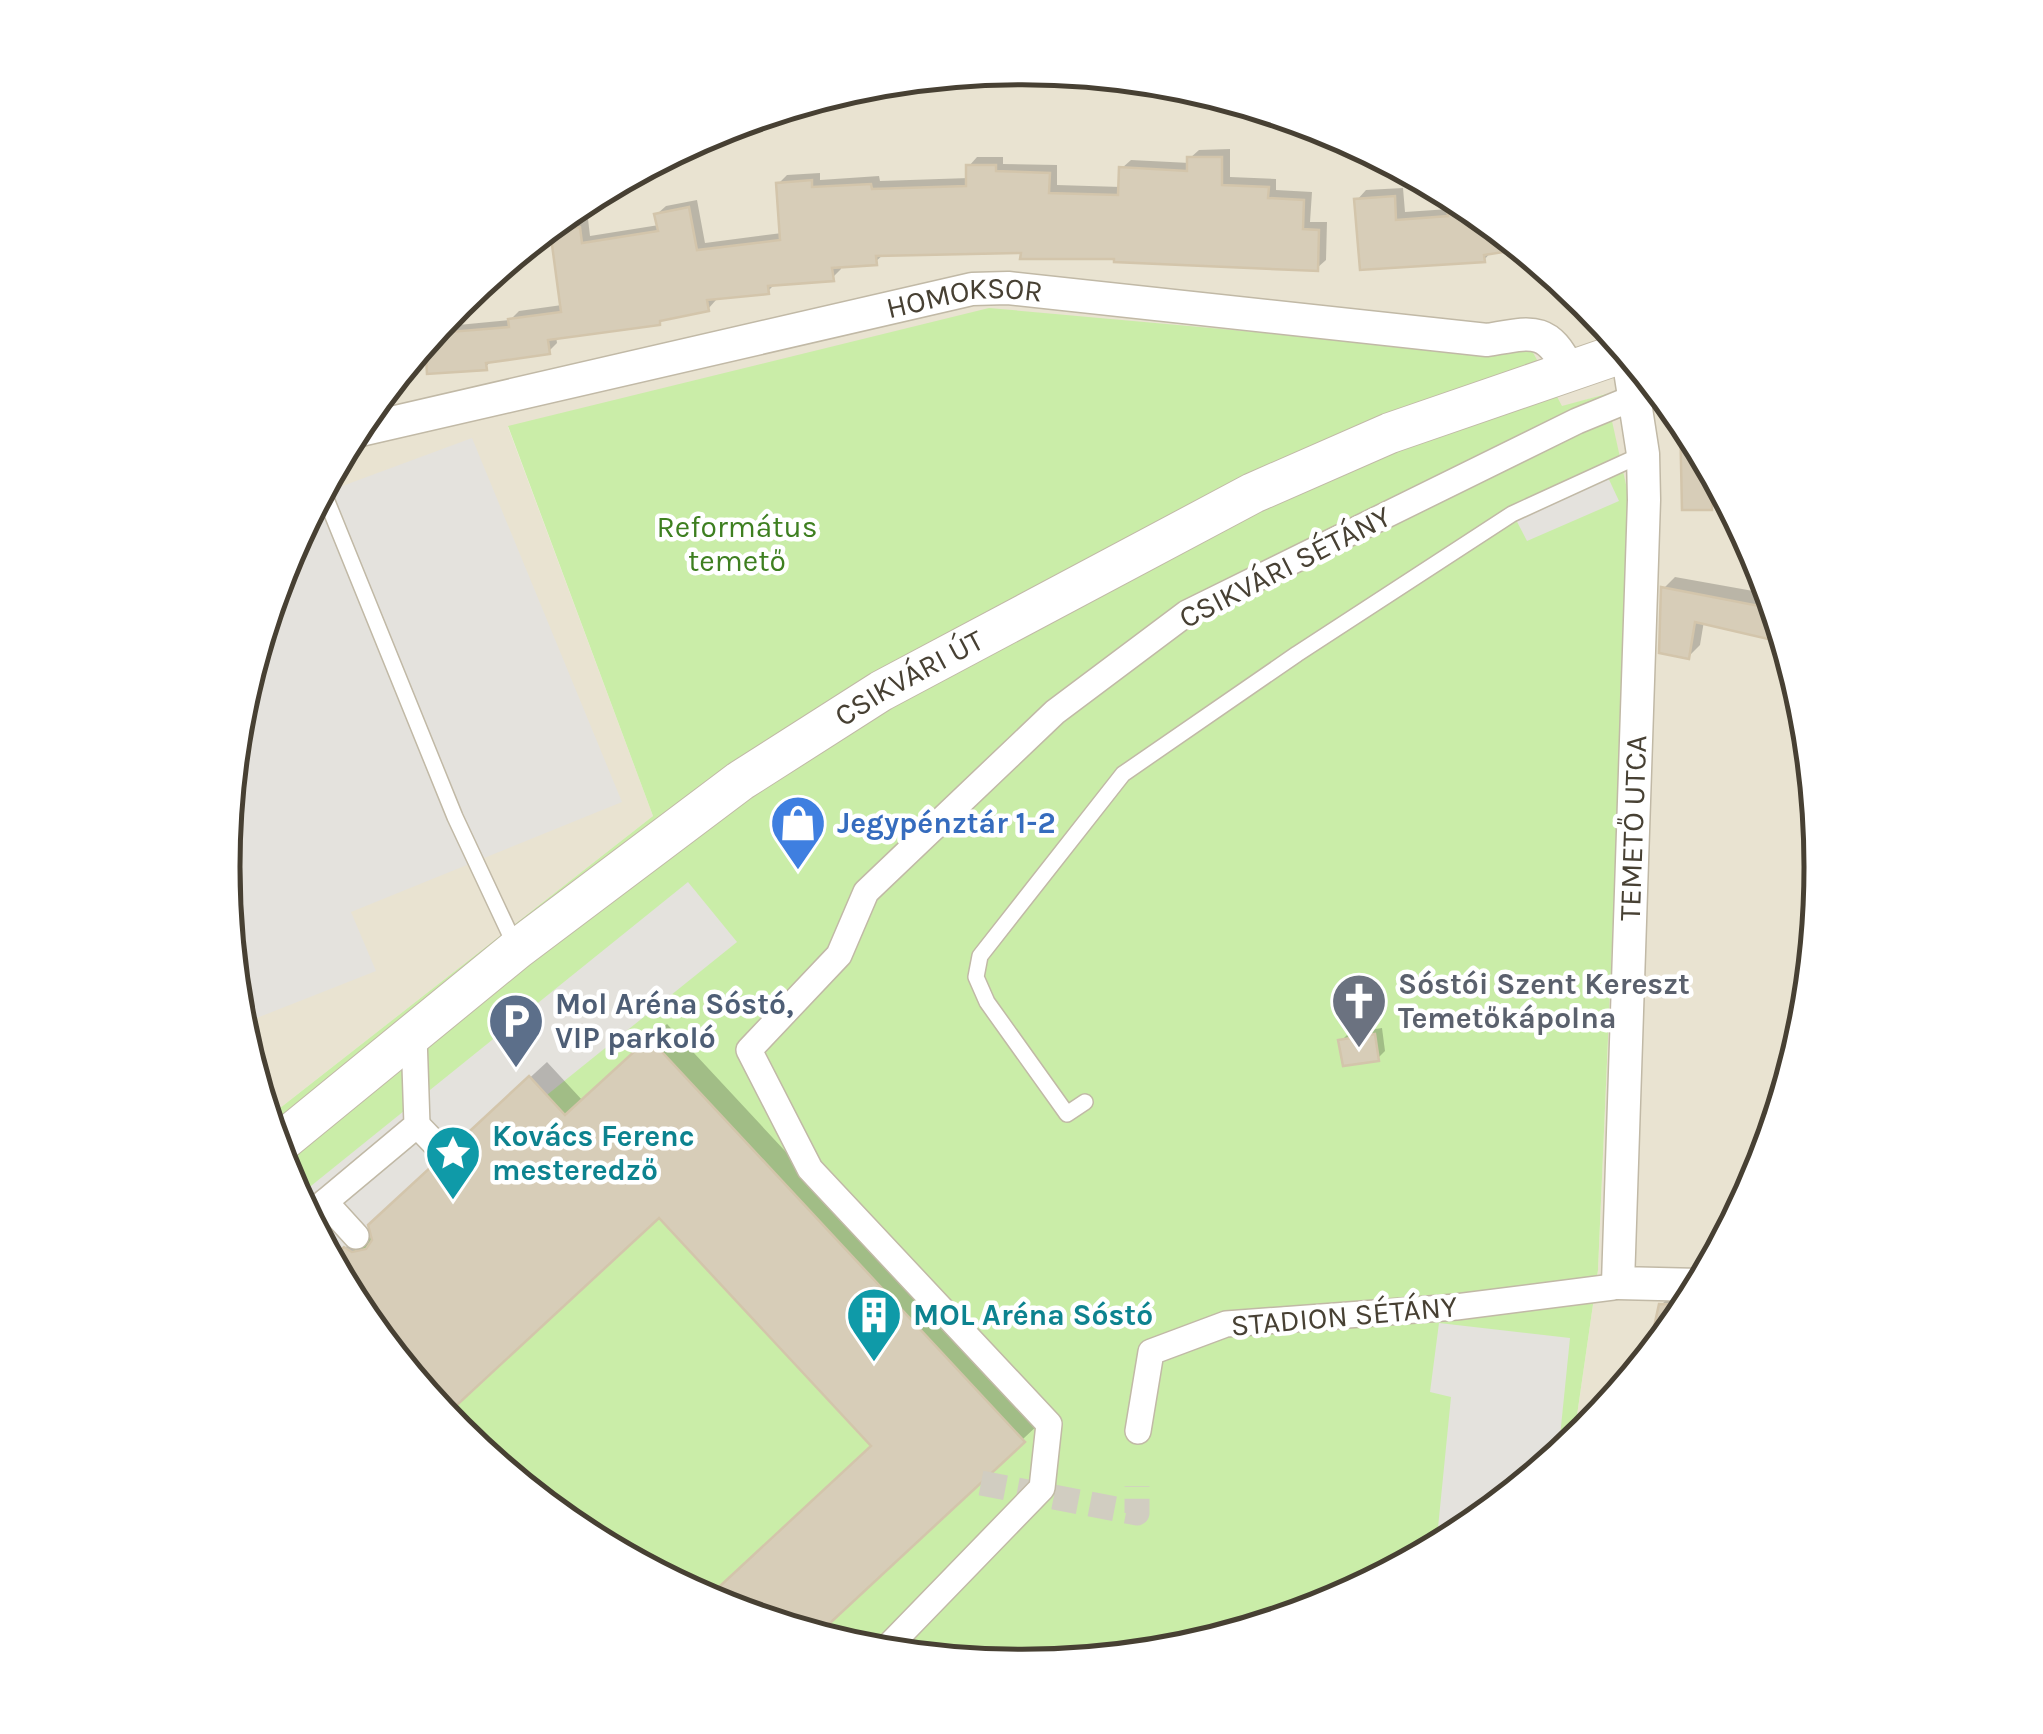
<svg xmlns="http://www.w3.org/2000/svg" width="2043" height="1734" font-family="Karla,sans-serif">
<style>
.residential{fill:#e9e3d1}
.green{fill:#caeda8}
.parking{fill:#e4e2dd}
.shadow{fill:#0003}
.building{fill:#d7cdb8;stroke:#d3c5ab;stroke-width:2.5}
.lines{fill:none;stroke-linecap:round;stroke-linejoin:round}
.pedestrian-tunnel{stroke:#d1cdc1;stroke-width:25;stroke-dasharray:25 12;stroke-linecap:butt}
.service-casing{stroke:#c1b9a6;stroke-width:18}
.pedestrian-casing{stroke:#c1b9a6;stroke-width:28}
.minor-casing{stroke:#c1b9a6;stroke-width:35}
.tertiary-casing{stroke:#c1b9a6;stroke-width:42}
.service{stroke:#fff;stroke-width:15}
.pedestrian{stroke:#fff;stroke-width:25}
.minor{stroke:#fff;stroke-width:32}
.tertiary{stroke:#fff;stroke-width:40}
.labels{text-anchor:middle;dominant-baseline:central;stroke-width:9;stroke-linejoin:round;paint-order:stroke}
.street-label{font-size:30px;fill:#474033;stroke:#fff}
.park-label{font-size:30px;fill:#3e7f20;stroke:#fff}
.shop-label{font-size:30px;font-weight:bold;fill:#366cbe;stroke:#fff;text-anchor:start}
.worship-label{font-size:30px;font-weight:bold;fill:#5b616d;stroke:#fff;text-anchor:start}
.service-label{font-size:30px;font-weight:bold;fill:#4e5e75;stroke:#fff;text-anchor:start}
.culture-label{font-size:30px;font-weight:bold;fill:#0d838f;stroke:#fff;text-anchor:start}
.rim{fill:none;stroke:#474033;stroke-width:5}
</style>
<rect width="100%" height="100%" fill="#f4f0e4"/>
<!-- residential -->
<polygon class="residential" points="1021,68 1178,83 1328,129 1466,203 1587,302 1687,423 1760,562 1806,712 1821,868 1806,1024 1760,1173 1686,1312 1586,1433 1573,1443 1598,1270 1631,507 1605,394 1562,407 508,427 653,816 266,1119 237,1022 222,866 237,710 283,561 357,422 457,301 578,202 716,128 866,83"/>
<!-- green -->
<polygon class="green" points="989,308 1389,344 1530,347 1562,406 1606,394 1631,507 1598,1270 1573,1443 1465,1532 1327,1606 1177,1651 1021,1666 865,1651 715,1605 577,1531 456,1432 356,1311 283,1172 266,1119 653,816 508,426"/>
<!-- parking -->
<g class="parking">
<polygon points="472,438 622,802 351,912 376,971 244,1023 237,1022 222,866 237,710 283,561 318,495"/>
<polygon points="1605,471 1619,501 1527,541 1513,514"/>
<polygon points="688,882 737,942 333,1267 296,1198"/>
<polygon points="1439,1323 1570,1338 1558,1456 1465,1532 1436,1548 1451,1397 1430,1392"/>
</g>
<!-- shadow -->
<g class="shadow">
<polygon points="1230,149 1230,177 1276,179 1276,190 1312,192 1310,222 1327,222 1326,260 1317,268 1023,250 884,254 875,262 841,265 841,269 832,278 776,283 768,291 716,297 716,300 708,309 664,317 659,322 556,336 557,343 549,351 493,360 485,367 430,372 427,337 456,302 458,325 510,320 519,311 562,305 553,231 562,223 588,219 590,236 659,225 657,214 666,206 697,200 705,243 782,233 778,184 787,175 820,173 820,180 879,176 880,181 969,178 969,166 977,157 1003,157 1003,164 1057,165 1057,185 1121,187 1122,168 1131,160 1190,163 1190,158 1199,150"/>
<polygon points="1403,188 1405,212 1449,209 1459,199 1520,247 1492,251 1484,260 1362,268 1357,200 1366,190"/>
<polygon points="1655,385 1683,418 1666,425"/>
<polygon points="1691,445 1698,445 1718,483 1719,500 1711,507"/>
<polygon points="1675,577 1770,594 1784,641 1704,621 1700,645 1688,657 1664,588"/>
<polygon points="667,1024 1039,1424 813,1635 706,1601 874,1445 659,1214 442,1415 356,1311 330,1262 362,1232 373,1236 387,1209 451,1150 463,1157 476,1127 547,1062 583,1101"/>
<polygon points="1382,1028 1385,1051 1378,1058 1341,1041 1349,1033"/>
<polygon points="1686,1281 1702,1281 1686,1312 1660,1343 1653,1342 1661,1305"/>
</g>
<!-- building -->
<g class="building">
<polygon points="1187,157 1222,157 1222,185 1269,187 1268,198 1304,200 1303,229 1319,230 1318,271 1114,262 1114,259 1020,259 1021,253 876,256 877,265 832,268 834,281 768,286 769,294 707,300 709,311 660,321 660,325 548,340 550,354 486,363 487,370 427,374 425,340 448,312 450,332 509,327 508,319 561,312 550,230 580,227 582,243 658,231 654,214 689,207 697,250 780,240 776,183 812,180 812,187 871,184 872,189 966,186 966,165 996,165 996,171 1050,173 1049,193 1118,195 1119,167 1187,171"/>
<polygon points="1395,196 1396,220 1448,216 1447,207 1470,206 1523,249 1484,255 1485,262 1360,270 1354,199"/>
<polygon points="1680,415 1711,469 1712,510 1682,510"/>
<polygon points="1661,587 1775,609 1785,643 1695,622 1689,659 1659,653"/>
<polygon points="1375,1034 1379,1061 1343,1066 1338,1040"/>
<polygon points="649,1038 1025,1442 816,1636 705,1600 871,1446 659,1218 444,1417 356,1311 330,1260 344,1247 352,1252 366,1249 372,1240 368,1225 433,1165 442,1170 456,1166 461,1158 457,1143 529,1076 565,1115"/>
<polygon points="1659,1304 1690,1305 1647,1359"/>
</g>
<g class="lines">
<!-- pedestrian-tunnel -->
<polyline class="pedestrian-tunnel" points="981,1483 1137,1513 1137,1486"/>
<!-- service casing -->
<g class="service-casing">
<g id="service">
<polyline points="322,489 455,817 515,945"/>
<polyline points="1085,1102 1067,1114 987,1002 976,977 980,956 1123,774 1297,654 1512,514 1643,454"/>
</g>
</g>
<!-- pedestrian casing -->
<g class="pedestrian-casing">
<g id="pedestrian">
<polyline points="417,1125 445,1154"/>
<polyline points="325,1202 356,1236"/>
<polyline points="307,1217 417,1125 414,1036"/>
<polyline points="1138,1431 1151,1352 1226,1324 1456,1307 1613,1287 1618,1283"/>
<polyline points="882,1653 1042,1488 1049,1424 810,1169 749,1050 839,955 866,892 1055,712 1187,613 1577,421 1633,398"/>
</g>
</g>
<!-- minor casing -->
<g class="minor-casing">
<g id="minor">
<polyline points="1627,351 1643,454 1644,500 1618,1283 1700,1285"/>
<path id="s1" d="M352 432 972 289 1008 288 1487 340C1530 333 1547 325 1568 369"/>
</g>
</g>
<!-- tertiary casing -->
<g class="tertiary-casing">
<g id="tertiary">
<path id="s2" d="M275 1147 517 949 740 781 881 691 1253 493 1390 433 1628 351"/>
</g>
</g>
<!-- service -->
<use href="#service" class="service"/>
<!-- pedestrian -->
<use href="#pedestrian" class="pedestrian"/>
<!-- minor -->
<use href="#minor" class="minor"/>
<!-- tertiary -->
<use href="#tertiary" class="tertiary"/>
</g>
<!-- icons -->
<defs>
<g id="shop-pin" transform="scale(2.875)"><path d="M0 17L-7.5 6A9.5 9.5 0 1 1 7.5 6Z" fill="#3f7fe0" stroke="#fff"/><path d="M-5-2.5h2.3a2.7 3.5 0 0 1 5.4 0H5L5.5 6h-11ZM-1.5-2.5h3a1.5 2.3 0 0 0-3 0Z" fill="#fff"/></g>
<g id="church-pin" transform="scale(2.875)"><path d="M0 17L-7.5 6A9.5 9.5 0 1 1 7.5 6Z" fill="#6b7280" stroke="#fff"/><path d="M-1.2-6h2.4v3.5h3.3v2.4h-3.3V6h-2.4V-.1h-3.3v-2.4h3.3Z" fill="#fff"/></g>
<g id="parking-pin" transform="scale(2.875)"><path d="M0 17L-7.5 6A9.5 9.5 0 1 1 7.5 6Z" fill="#5c6f8a" stroke="#fff"/><path d="M-3.5-5.5H1a3.5 3.5 0 0 1 0 7H-1V5.5H-3.5ZM-1-3.4V-.6H.8a1.4 1.4 0 0 0 0-2.8Z" fill="#fff"/></g>
<g id="sight-pin" transform="scale(2.875)"><path d="M0 17L-7.5 6A9.5 9.5 0 1 1 7.5 6Z" fill="#0f9aa8" stroke="#fff"/><path d="M0-6L1.8-2.2L6-1.7L2.9 1.2L3.7 5.4L0 3.3L-3.7 5.4L-2.9 1.2L-6-1.7L-1.8-2.2Z" fill="#fff"/></g>
<g id="building-pin" transform="scale(2.875)"><path d="M0 17L-7.5 6A9.5 9.5 0 1 1 7.5 6Z" fill="#0f9aa8" stroke="#fff"/><path d="M-4-6H4V6H1V3H-1V6H-4ZM-2.5-4.3h1.7v1.8h-1.7ZM.8-4.3h1.7v1.8H.8ZM-2.5-1h1.7V.8h-1.7ZM.8-1h1.7V.8H.8Z" fill="#fff"/></g>
</defs>
<g fill-rule="evenodd">
<use href="#shop-pin" x="798" y="823"/>
<use href="#church-pin" x="1359" y="1001"/>
<use href="#parking-pin" x="516" y="1021"/>
<use href="#sight-pin" x="453" y="1153"/>
<use href="#building-pin" x="874" y="1315"/>
</g>
<g class="labels">
<!-- street labels -->
<g class="street-label">
<text stroke="none"><textPath href="#s1" startOffset="628">HOMOKSOR</textPath></text>
<text transform="translate(1285 567) rotate(-27)">CSIKVÁRI SÉTÁNY</text>
<text stroke="none"><textPath href="#s2" startOffset="790">CSIKVÁRI ÚT</textPath></text>
<text transform="translate(1633 828) rotate(-88)">TEMETŐ UTCA</text>
<text transform="translate(1344 1316) rotate(-5)">STADION SÉTÁNY</text>
</g>
<!-- park labels -->
<g class="park-label">
<text x="737" y="527">Református<tspan x="737" dy="34">temető</tspan></text>
</g>
<!-- shop labels -->
<g class="shop-label">
<text x="837" y="823">Jegypénztár 1-2</text>
</g>
<!-- worship labels -->
<g class="worship-label">
<text x="1398" y="984">Sóstói Szent Kereszt<tspan x="1398" dy="34">Temetőkápolna</tspan></text>
</g>
<!-- service labels -->
<g class="service-label">
<text x="555" y="1004">Mol Aréna Sóstó,<tspan x="555" dy="34">VIP parkoló</tspan></text>
</g>
<!-- culture labels -->
<g class="culture-label">
<text x="492" y="1136">Kovács Ferenc<tspan x="492" dy="34">mesteredző</tspan></text>
<text x="913" y="1315">MOL Aréna Sóstó</text>
</g>
</g>
<!-- crop -->
<path d="M0 0H2043V1734H0ZM240 867a782 782 0 1 1 1564 0a782 782 0 1 1-1564 0Z" fill="#fff" fill-rule="evenodd"/>
<path class="rim" d="M240 867a782 782 0 1 1 1564 0a782 782 0 1 1-1564 0Z"/>
</svg>
